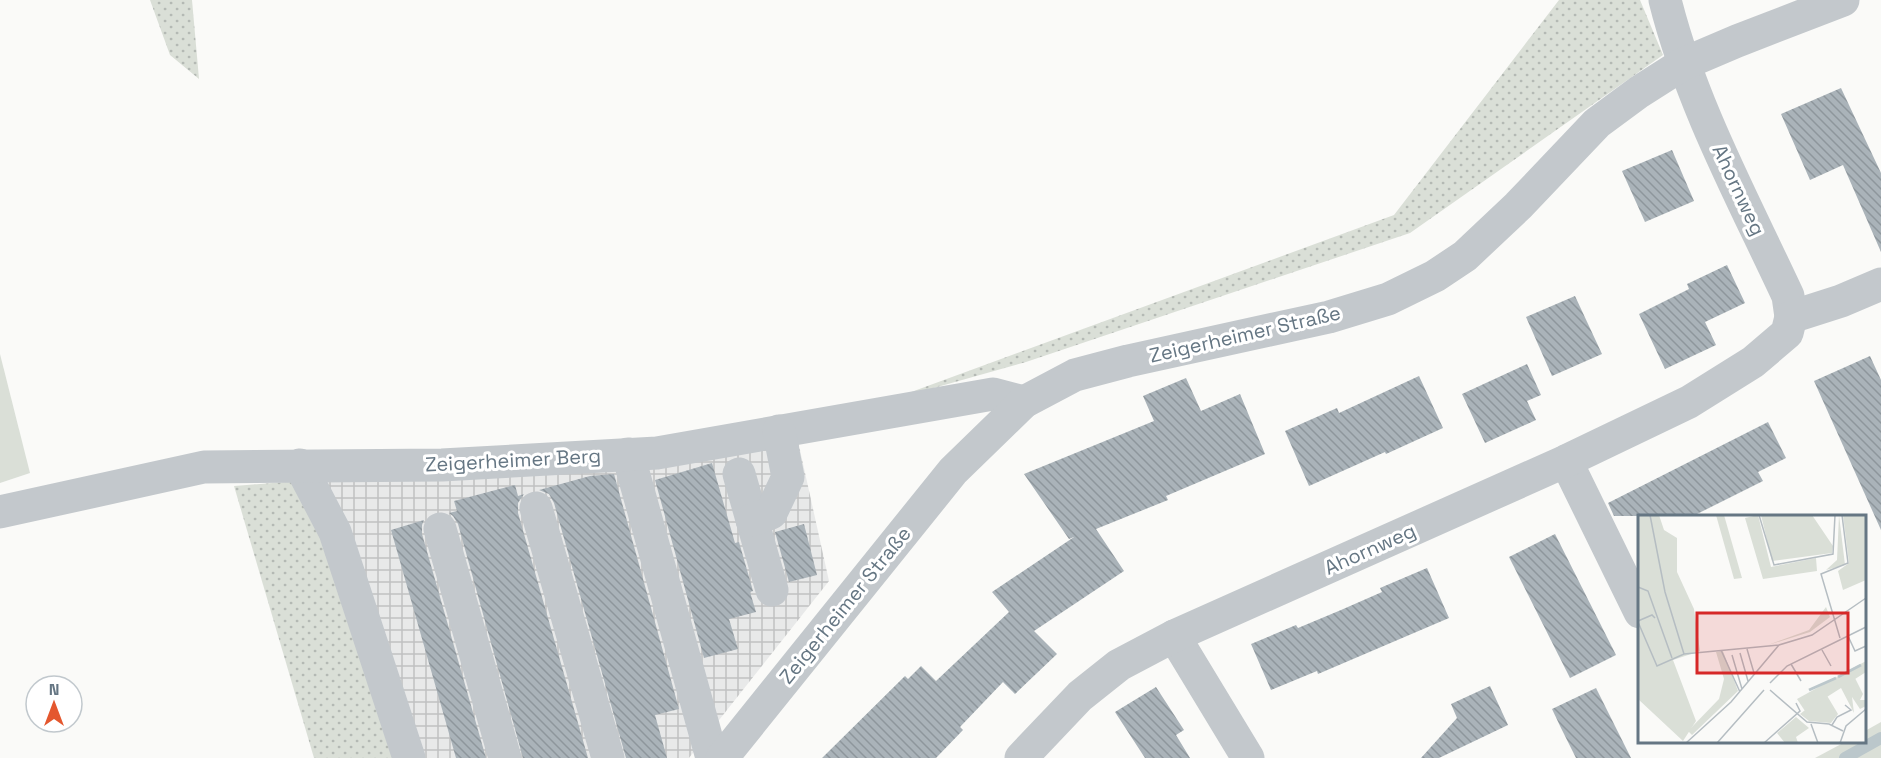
<svg xmlns="http://www.w3.org/2000/svg" width="1881" height="758" font-family="'Space Grotesk',sans-serif">
<style>
.industrial{fill:url(#industrial-grid)}
.grass{fill:url(#grass-dots)}
.green{fill:#dadfd7}
.lines{fill:none;stroke-linecap:round;stroke-linejoin:round}
.stream{stroke:#bbc7cb;stroke-width:12}
.building{fill:url(#building-back-hatch)}
.minor{stroke:#c3c8cc;stroke-width:33}
.labels{text-anchor:middle;dominant-baseline:central;stroke-width:6;stroke-linejoin:round;paint-order:stroke}
.street-label{font-size:20px;fill:#657683;stroke:#fff}
.inset-river{fill:none;stroke:#bbc7cb;stroke-width:3}
.inset-road{fill:none;stroke:#b5bdc2;stroke-width:1.5}
.view{fill:#d62828;fill-opacity:0.15;stroke:#d62828;stroke-width:3}
.inset-edge{fill:none;stroke:#657683;stroke-width:3}
</style>
<defs>
<pattern id="industrial-grid" width="8" height="8" patternUnits="userSpaceOnUse" patternTransform="scale(1.5)"><rect width="8" height="8" fill="#e8e9e9"/><path d="M0 4h8M4 0v8" fill="none" stroke="#c0c1c2"/></pattern>
<pattern id="grass-dots" width="8" height="8" patternUnits="userSpaceOnUse" patternTransform="scale(1.5)"><rect width="8" height="8" fill="#dadfd7"/><path d="M2 2h.1M6 6h.1" fill="none" stroke="#b4b9b4" stroke-width="1.8" stroke-linecap="round"/></pattern>
<pattern id="building-back-hatch" width="6" height="6" patternUnits="userSpaceOnUse" patternTransform="scale(1.5)"><rect width="6" height="6" fill="#aab3b9"/><path d="M-1 5l2 2M0 0l6 6M5-1l2 2" fill="none" stroke="#8e969c"/></pattern>
</defs>
<rect width="100%" height="100%" fill="#fafaf8"/>
<!-- industrial -->
<polygon class="industrial" points="796,432 829,581 689,758 405,758 322,479"/>
<!-- grass -->
<g class="grass">
<polygon points="150,0 192,0 199,79 170,55"/>
<polygon points="1559,0 1640,0 1663,55 1410,233 1026,362 884,402 1394,215"/>
<polygon points="322,479 405,758 314,758 234,486"/>
</g>
<!-- green -->
<g class="green">
<polygon points="0,354 30,473 0,483"/>
<polygon points="1881,722 1881,758 1815,758 1845,742 1864,742 1865,731"/>
</g>
<g class="lines">
<!-- stream -->
<polyline class="stream" points="1845,758 1881,738"/>
</g>
<!-- building -->
<g class="building">
<polygon points="1841,88 1881,173 1881,252 1843,165 1810,180 1781,114"/>
<polygon points="1672,150 1694,201 1645,222 1622,171"/>
<polygon points="1727,265 1745,303 1705,322 1716,345 1665,369 1639,314 1689,289 1687,284"/>
<polygon points="1575,296 1602,354 1552,376 1526,317"/>
<polygon points="1870,356 1881,380 1881,530 1814,381"/>
<polygon points="1527,364 1541,395 1527,401 1536,420 1485,443 1462,394"/>
<polygon points="1419,376 1443,428 1386,454 1385,452 1309,486 1285,431 1337,408 1339,413"/>
<polygon points="1186,378 1201,411 1240,394 1265,454 1166,496 1168,500 1096,529 1124,571 1034,631 1057,654 1015,694 1003,682 960,727 963,730 936,758 822,758 905,676 908,679 921,666 936,681 1009,612 992,592 1074,537 1069,539 1024,474 1154,421 1143,396"/>
<polygon points="1768,422 1786,458 1758,472 1763,481 1693,516 1614,516 1608,503"/>
<polygon points="712,463 735,543 739,542 753,591 750,592 756,612 729,619 738,649 704,658 655,480"/>
<polygon points="614,474 679,709 655,715 667,758 626,758 554,503 549,494 539,490 590,476"/>
<polygon points="515,485 518,496 524,494 518,503 518,513 588,758 523,758 458,524 453,516 449,513 457,511 454,501"/>
<polygon points="424,520 422,525 422,534 486,758 456,758 391,530"/>
<polygon points="804,524 817,575 789,582 775,532"/>
<polygon points="1555,534 1616,655 1570,678 1509,557"/>
<polygon points="1427,568 1449,618 1318,674 1317,671 1271,690 1251,644 1296,625 1298,628 1341,610 1382,592 1380,588"/>
<polygon points="1490,686 1508,725 1439,758 1421,758 1457,718 1451,704"/>
<polygon points="1156,687 1184,730 1176,735 1190,758 1145,758 1115,712"/>
<polygon points="1596,688 1631,758 1576,758 1561,728 1552,709"/>
</g>
<g class="lines">
<!-- minor -->
<g class="minor">
<path d="M1665 0C1691 104 1743 199 1788 296L1791 317"/>
<polyline points="628,454 712,758"/>
<polyline points="1566,461 1640,612"/>
<polyline points="300,465 335,532 409,758"/>
<polyline points="739,474 772,590"/>
<polyline points="536,508 608,758"/>
<polyline points="0,512 204,467 442,465 657,453 993,394 1024,402"/>
<polyline points="752,520 771,513 788,477 779,431"/>
<polyline points="440,529 505,758"/>
<polyline points="1174,636 1248,758"/>
<polyline points="722,758 953,471 1024,402 1075,375 1128,361 1329,317 1388,299 1435,276 1465,256 1518,206 1597,123 1639,92 1683,64 1737,41 1843,0"/>
<polyline points="1021,758 1080,696 1119,665 1174,636 1566,461 1689,402 1753,362 1787,333 1791,317 1841,301 1881,284"/>
</g>
</g>
<g class="labels">
<!-- street labels -->
<g class="street-label">
<text transform="translate(1739 190) rotate(65)">Ahornweg</text>
<text transform="translate(1245 334) rotate(-13)">Zeigerheimer Straße</text>
<text transform="translate(513 460) rotate(-3)">Zeigerheimer Berg</text>
<text transform="translate(1370 549) rotate(-24)">Ahornweg</text>
<text transform="translate(845 605) rotate(-51)">Zeigerheimer Straße</text>
</g>
</g>
<!-- overview -->
<g transform="translate(1638 515)">
<rect width="228" height="228" fill="#fafaf8"/>
<path d="M78 0H86L104 63 96 64ZM120 0 133 52 178 43 179 56 125 64 107 3ZM188 92 192 102 172 117 130 130 171 115ZM85 136 100 176 54 220 50 216 81 184 86 164 78 137ZM217 163 225 179 222 185H227L228 191 222 194 214 182 216 198 202 171ZM188 179 200 199 193 208 171 206 162 199ZM158 202 171 213 158 222 160 228H147L139 218Z" fill="#dadfd7"/>
<path d="M201 0 207 50 188 55 199 45Z" fill="#dadfd7"/>
<path d="M0 0H21L26 15 39 23V57L56 94 62 136 35 145 58 206 45 226 0 184ZM123 0H174L195 31 194 38 134 46ZM205 0H228V65L205 75 200 56 211 48ZM228 146V157L167 196 159 184Z" fill="#dadfd7"/>
<path class="inset-river" d="M200 162 223 150M171 175 198 163"/>
<path class="inset-road" d="M12 0 27 77 46 139M121 0 136 50 195 39 197 0M0 72 10 76 34 143M0 106 14 100 17 103M0 107 19 151 46 139 141 130M210 121 217 136 228 131M202 123 183 59 210 48 204 0M109 134 116 158M83 135 102 177M184 135 193 151M102 138 110 166M94 140 104 174M153 149 163 166M132 168 149 151 228 112M132 175 169 207 191 209 205 216M173 209 180 228M194 210 199 202 213 195 207 190M48 228 93 187 141 130 174 120 228 83M79 228 126 175M126 228 162 196 158 188M202 228 208 211 228 194"/>
<path class="view" d="M59 98H210V158H59Z"/>
<rect width="228" height="228" class="inset-edge"/>
</g>
<!-- north arrow -->
<g transform="translate(54 704)"><circle r="28" fill="#ffffff" stroke="#c1c8cd" stroke-width="1.5"/>
<path d="M0-4.5L10 22L0 15L-10 22Z" fill="#e4572e"/>
<text y="-9" font-size="16" font-weight="bold" text-anchor="middle" fill="#657683">N</text>
</g>
</svg>
